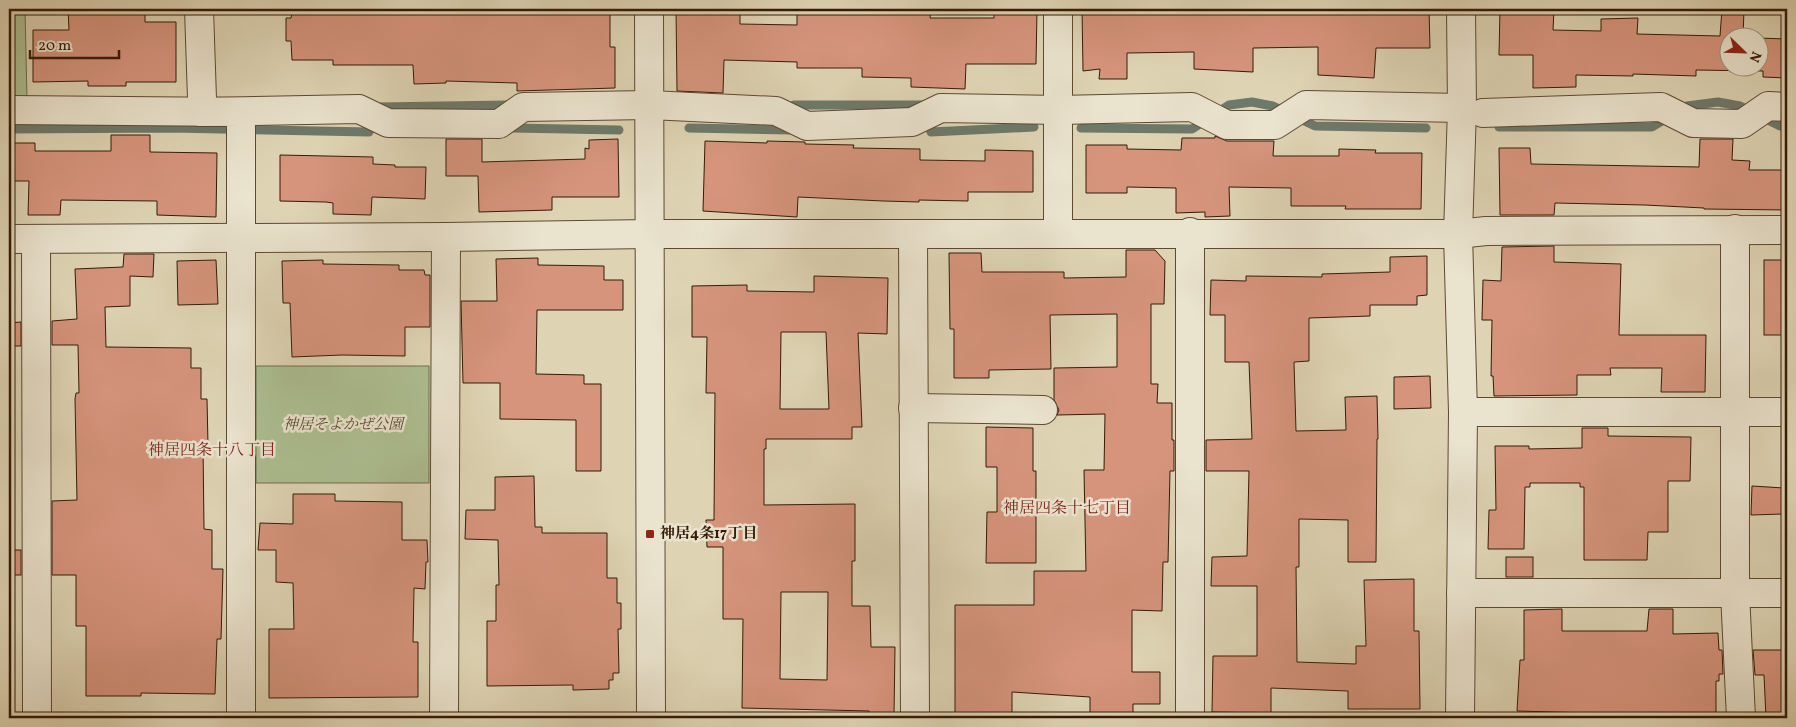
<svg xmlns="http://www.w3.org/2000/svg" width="1796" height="727" font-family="Vollkorn,'Noto Serif JP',serif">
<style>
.green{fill:#acbe91;stroke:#706c4c}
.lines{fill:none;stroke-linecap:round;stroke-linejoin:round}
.stream{stroke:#6d796a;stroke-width:9}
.building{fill:#d6947d;stroke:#341b06;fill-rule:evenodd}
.minor-casing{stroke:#5e4932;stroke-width:30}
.minor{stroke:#eae3ce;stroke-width:28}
.poi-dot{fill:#8f2418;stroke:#eae3ce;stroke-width:2}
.labels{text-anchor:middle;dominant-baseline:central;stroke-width:5;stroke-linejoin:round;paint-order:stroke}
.park-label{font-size:15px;font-style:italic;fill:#584c30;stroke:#eae3ce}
.poi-label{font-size:15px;font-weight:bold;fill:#341b06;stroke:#eae3ce;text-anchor:start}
.neighbourhood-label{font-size:16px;fill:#7a1f14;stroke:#eae3ce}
</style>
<rect width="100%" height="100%" fill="#ded4b4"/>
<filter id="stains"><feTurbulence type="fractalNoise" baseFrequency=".004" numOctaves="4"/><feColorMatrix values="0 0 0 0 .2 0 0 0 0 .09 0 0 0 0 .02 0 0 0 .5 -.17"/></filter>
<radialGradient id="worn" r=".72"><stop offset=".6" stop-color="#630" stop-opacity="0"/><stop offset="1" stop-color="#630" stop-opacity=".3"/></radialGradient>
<!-- green -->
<g class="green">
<polygon points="9,9 25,9 27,99 9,100"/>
<rect x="256" y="366" width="173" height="117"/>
</g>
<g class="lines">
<!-- stream -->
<g class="stream">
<polyline points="1499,127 1652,127 1687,106 1718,102 1740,106 1780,126 1787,126"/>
<polyline points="689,128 790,130 794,105 921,105 931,132 1034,127"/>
<polyline points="1081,128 1192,129 1229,105 1252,102 1273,106 1315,126 1426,128"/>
<polyline points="9,129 174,128 369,132 378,107 507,105 512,128 619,130"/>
</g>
</g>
<!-- building -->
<g class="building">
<polygon points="68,9 145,9 145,22 176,22 176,82 126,82 126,86 88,86 88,81 33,82 33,30 69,30"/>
<polygon points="304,9 610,9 610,47 615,47 615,88 517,91 517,83 446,81 446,83 414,84 413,65 333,65 333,60 292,60 291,41 286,41 286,18 291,18 292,13 304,13"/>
<polygon points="676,9 740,9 740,24 797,25 797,9 931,9 930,18 994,18 994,10 1037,10 1036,64 966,64 965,89 911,87 911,78 862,77 862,68 797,68 797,62 724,60 723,93 677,91"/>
<polygon points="1082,9 1429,9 1430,48 1376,48 1374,78 1318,75 1318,47 1253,48 1253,72 1194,69 1194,52 1127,53 1127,79 1099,79 1100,69 1083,71"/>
<polygon points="1500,9 1554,9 1553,30 1601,31 1601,19 1638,18 1637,34 1720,36 1722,9 1744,9 1743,38 1728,38 1728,68 1758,68 1758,38 1787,39 1787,78 1763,77 1763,71 1696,70 1696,76 1633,74 1633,76 1576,75 1576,87 1533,88 1533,55 1499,55"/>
<polygon points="111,135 150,135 150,152 217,153 216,217 157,215 157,201 61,200 60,215 28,215 29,181 9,181 9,143 35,143 35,151 111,151"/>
<polygon points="1215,136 1227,141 1274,141 1273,156 1339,156 1339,149 1376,150 1375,153 1422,153 1421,209 1345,209 1346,206 1291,206 1291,188 1229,187 1230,216 1205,217 1205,212 1176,213 1176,188 1127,187 1127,193 1086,193 1086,145 1127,145 1127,149 1181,150 1182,138 1215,138"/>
<polygon points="446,139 482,139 482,162 585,159 585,148 589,149 589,140 618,139 619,197 552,197 552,210 479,212 478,176 446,176"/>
<polygon points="1700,139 1733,139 1732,160 1750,161 1749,170 1787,170 1787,210 1704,209 1704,208 1645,205 1555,203 1554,215 1500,215 1499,148 1530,148 1531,164 1699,167"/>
<polygon points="705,141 767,143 767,141 805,142 805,144 854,145 853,148 920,149 920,160 985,161 985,150 1033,151 1033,192 968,192 968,201 919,200 919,202 883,201 798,197 797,217 703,211"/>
<polygon points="280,155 373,157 373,164 395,165 395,167 426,167 425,199 372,197 371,215 333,214 333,203 326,202 280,201"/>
<polygon points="1554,246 1554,262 1621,264 1619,335 1706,335 1705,392 1661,392 1662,368 1610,368 1611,375 1577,375 1577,395 1494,396 1493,376 1491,376 1492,320 1482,320 1483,280 1501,281 1502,247"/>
<polygon points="1126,250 1155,250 1165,261 1164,304 1151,304 1151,384 1158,384 1157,403 1172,403 1172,440 1174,440 1174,471 1170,471 1168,562 1163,562 1162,611 1132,610 1132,672 1160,672 1160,704 1133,704 1133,714 1090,714 1090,697 1012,692 1012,718 955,718 955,605 1034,605 1034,571 1086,571 1084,470 1104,470 1105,414 1057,415 1059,410 1054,400 1054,368 1117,367 1117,314 1050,315 1051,369 989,370 989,378 954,378 954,329 950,329 949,253 981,253 982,272 1064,272 1064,278 1126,277"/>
<polygon points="124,254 154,254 153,277 130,276 130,306 105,307 106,347 191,348 191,368 201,368 201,399 207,399 208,445 203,445 204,529 212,530 212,569 223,569 221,639 217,639 215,694 141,693 141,696 86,696 86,626 76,626 76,575 52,575 52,501 77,500 75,399 76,393 79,393 78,345 52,345 52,321 77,319 75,269 123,267"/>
<polygon points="1427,256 1427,295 1417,296 1417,305 1370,305 1370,316 1309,318 1309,361 1294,362 1296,431 1346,430 1345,397 1377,396 1378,439 1377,439 1376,562 1348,562 1348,520 1299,519 1299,567 1296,567 1297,662 1356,664 1356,646 1366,646 1364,580 1414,579 1414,631 1419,631 1420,709 1348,709 1348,691 1271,688 1271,713 1212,712 1213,656 1257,656 1257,586 1211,586 1212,557 1247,556 1249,471 1206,471 1206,440 1252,439 1249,362 1225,362 1225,315 1210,315 1211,280 1246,281 1246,276 1322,277 1322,274 1390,272 1390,257"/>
<polygon points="538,258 538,265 604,266 604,280 623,280 623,310 537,310 536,374 584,375 584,384 601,384 601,471 576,471 576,420 500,419 500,383 463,383 461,301 497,301 496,259"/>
<polygon points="216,260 218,304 178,305 177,261"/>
<polygon points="323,260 323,264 399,265 399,270 424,270 425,275 430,275 430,327 405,327 405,356 342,355 292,357 290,303 283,303 282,261"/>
<rect x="1764" y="260" width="23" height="75"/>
<path d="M814 276 888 278 887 334 858 333 862 427H852V439H766V449H764V505L855 504V561H852V606H870L871 647H895L894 715 869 714V711L742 708 743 619H723V547H707L706 520H714L715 393H706L707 337H692V286L747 285V291L814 292ZM781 332H826L829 409H780ZM781 592H828L827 680 780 679Z"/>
<polygon points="21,322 21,346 9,346 9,323"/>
<polygon points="1430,376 1431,408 1394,409 1394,377"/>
<polygon points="986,427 1033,428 1033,471 1036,471 1036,563 986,563 987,512 997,512 997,467 986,467"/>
<polygon points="1582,428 1608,428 1608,436 1691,437 1690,481 1668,481 1668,532 1648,532 1647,560 1584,560 1584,487 1580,487 1580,483 1530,483 1530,487 1525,487 1524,549 1488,549 1489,510 1496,510 1495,446 1529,446 1529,449 1582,448"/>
<polygon points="534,476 535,527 542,527 542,533 607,533 607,578 617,578 617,603 621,603 621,629 618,629 619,673 613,673 613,680 609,680 609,689 573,690 573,685 487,686 487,621 496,621 496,585 499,585 498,540 465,539 466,510 495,510 495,477"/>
<polygon points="1752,486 1784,488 1783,514 1751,515"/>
<polygon points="293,494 335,494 335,501 402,502 402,540 427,540 428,562 426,562 425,589 414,588 413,642 418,642 418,697 269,698 269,629 294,629 293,583 276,582 276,550 258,550 260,523 293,524"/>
<rect x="9" y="550" width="12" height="25"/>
<rect x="1506" y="557" width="27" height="20"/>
<polygon points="1562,609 1562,631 1647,631 1649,609 1673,609 1673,634 1718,633 1719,650 1722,650 1723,674 1719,674 1719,681 1716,681 1716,718 1588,718 1588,713 1517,711 1520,660 1524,660 1524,610"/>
<polygon points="1753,650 1787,650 1787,718 1766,718 1764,675 1755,675"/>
</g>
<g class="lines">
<!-- minor casing -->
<g class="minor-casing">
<g id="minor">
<polyline points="199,9 202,99 201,112"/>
<polyline points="649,9 651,718"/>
<polyline points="9,110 241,112 241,718"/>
<polyline points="201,112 359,109 388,123 499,124 523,107 650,105 776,111 807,126 912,122 941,108 1059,110 1192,107 1227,125 1275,125 1306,105 1462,108"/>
<polyline points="1483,113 1661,107 1693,123 1742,124 1768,106 1787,107"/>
<polyline points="1735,229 1735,593 1741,718"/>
<polyline points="1190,232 1190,718"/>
<polyline points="913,234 915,718"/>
<polyline points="1058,234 1058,9"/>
<polyline points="9,239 446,237 650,234 1458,234 1486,231 1787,230"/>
<polyline points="36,239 37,718"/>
<polyline points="913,408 1043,410"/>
<polyline points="1463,412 1787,412"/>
<polyline points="1461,593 1787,593"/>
<polyline points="444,718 446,237"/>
<polyline points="1460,718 1463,412 1458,234 1462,108 1461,9"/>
</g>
</g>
<!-- minor -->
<use href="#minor" class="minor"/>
</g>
<!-- markers -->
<rect class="poi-dot" x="645" y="529" width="10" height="10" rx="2.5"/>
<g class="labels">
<!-- park labels -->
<g class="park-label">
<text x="343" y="425">神居そよかぜ公園</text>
</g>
<!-- poi labels -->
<g class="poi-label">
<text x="660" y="534">神居4条17丁目</text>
</g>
<!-- neighbourhood labels -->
<g class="neighbourhood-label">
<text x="212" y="451">神居四条十八丁目</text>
<text x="1067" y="509">神居四条十七丁目</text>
</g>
</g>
<!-- margin -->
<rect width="1796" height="727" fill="none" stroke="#ded4b4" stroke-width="30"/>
<rect x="10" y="10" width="1776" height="707" fill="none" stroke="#341b06" stroke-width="2.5"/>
<rect x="15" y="15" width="1766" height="697" fill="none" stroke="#341b06"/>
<!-- north arrow -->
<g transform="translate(1744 52) rotate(113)"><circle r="24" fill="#eae3ce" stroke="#a1937e"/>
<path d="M0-4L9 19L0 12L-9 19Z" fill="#8f2418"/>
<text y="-8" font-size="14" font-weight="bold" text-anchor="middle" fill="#341b06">N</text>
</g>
<!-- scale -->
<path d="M30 50v8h89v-8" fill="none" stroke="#341b06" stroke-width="2.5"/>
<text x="38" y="50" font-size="15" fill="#341b06" stroke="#eae3ce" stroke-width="4" paint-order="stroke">20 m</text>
<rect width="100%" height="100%" filter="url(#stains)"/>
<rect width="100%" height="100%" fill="url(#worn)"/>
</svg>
